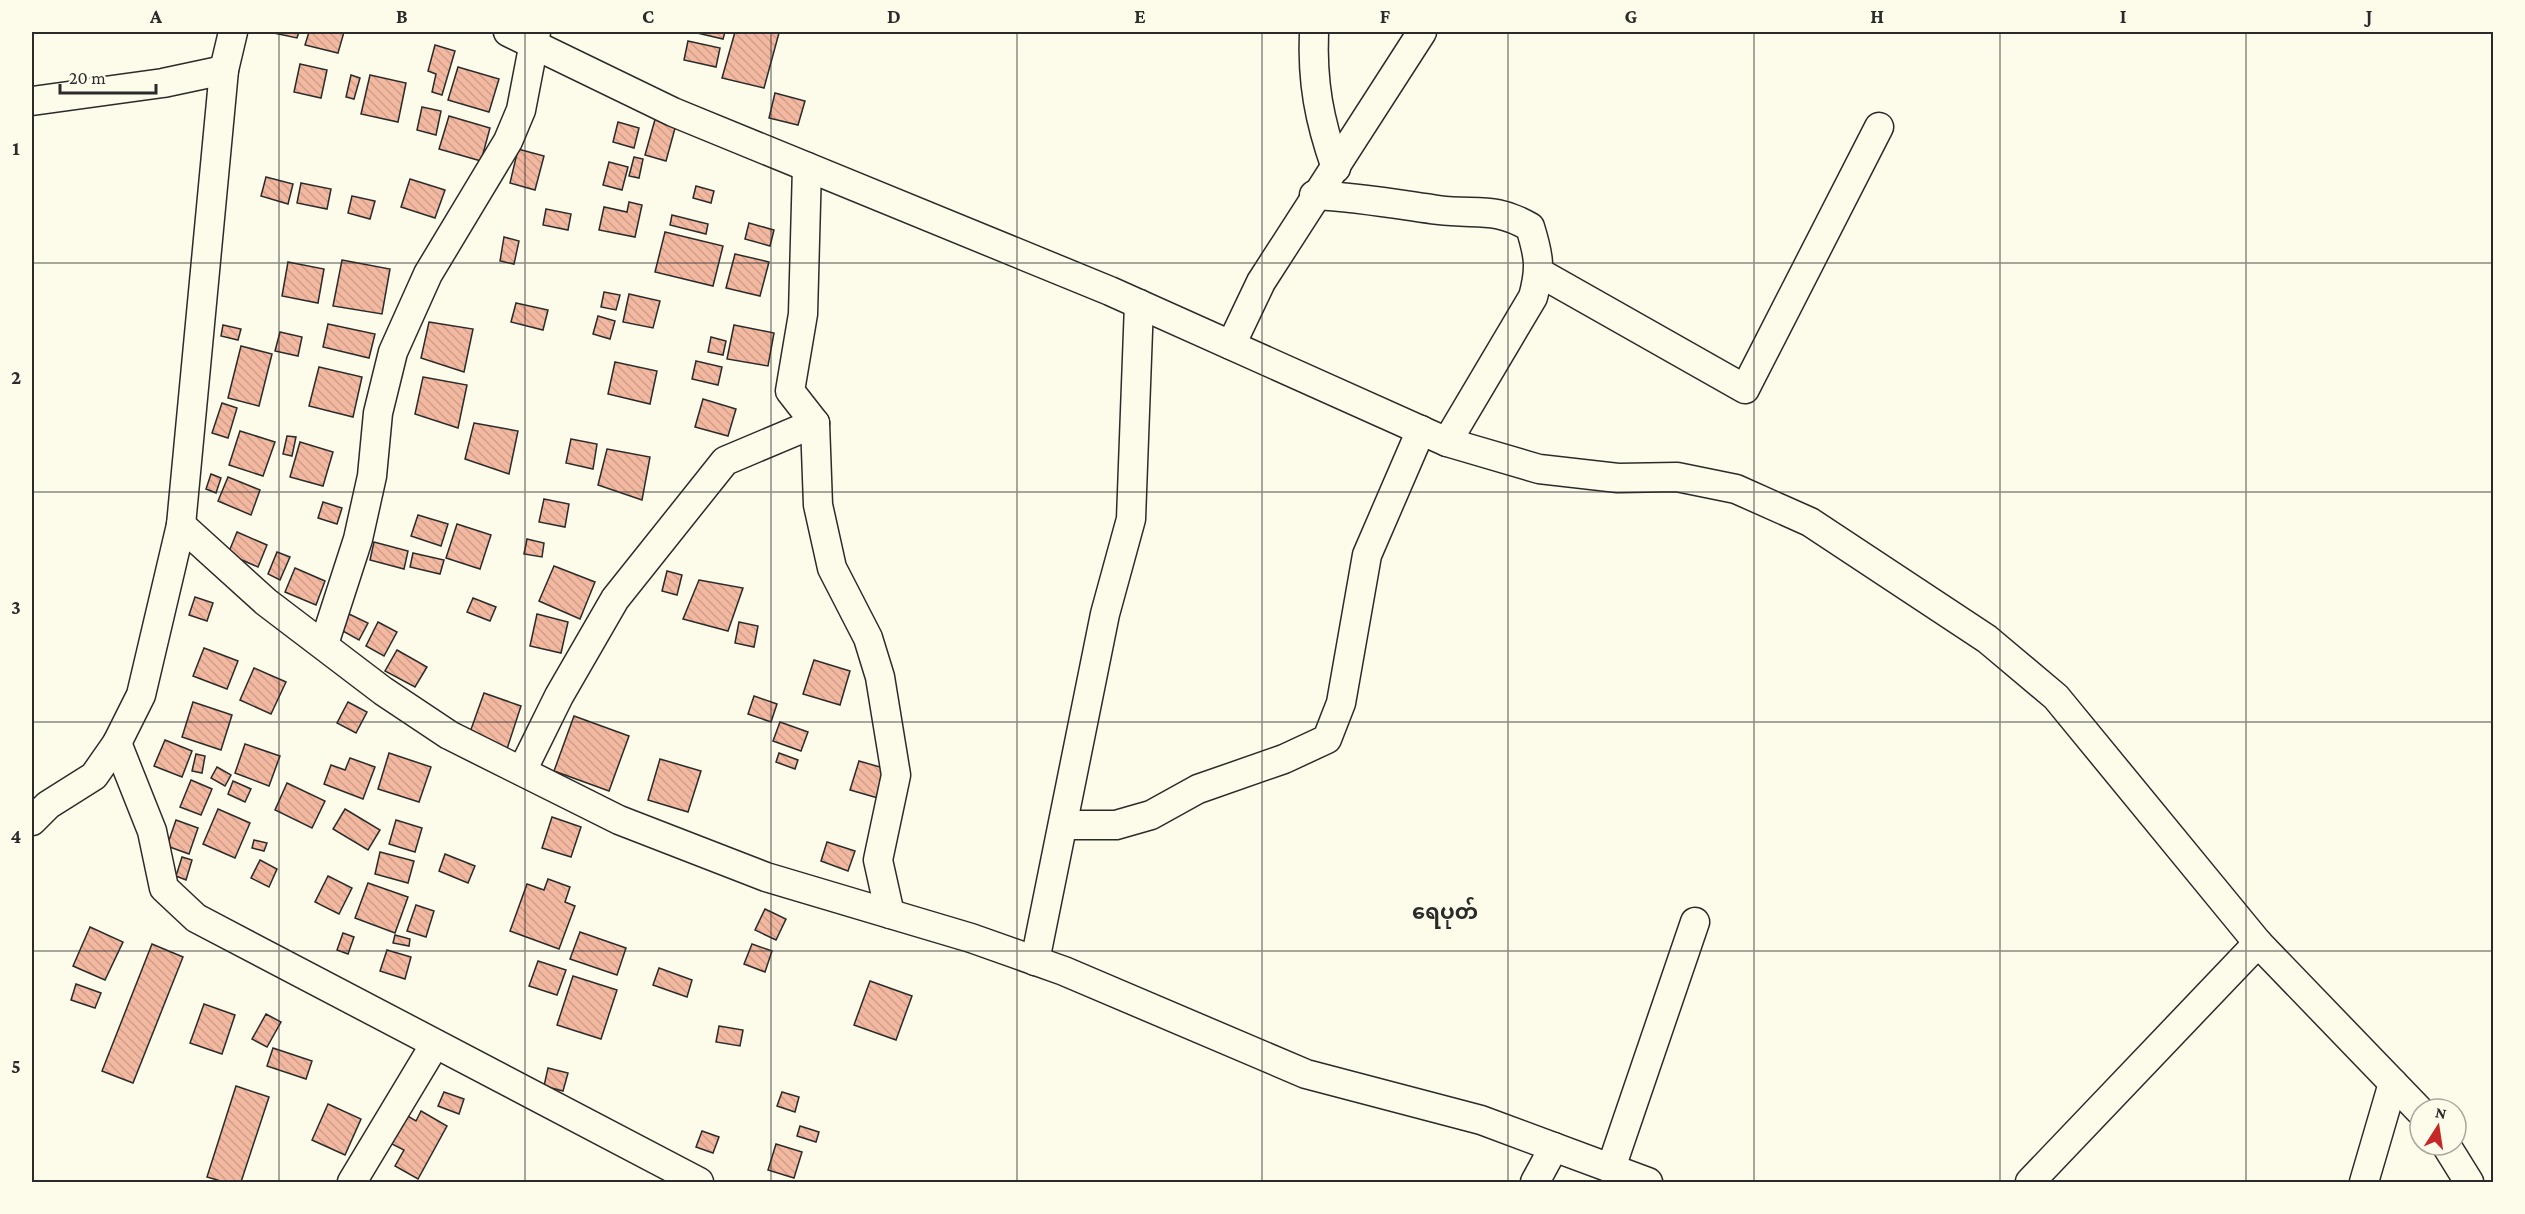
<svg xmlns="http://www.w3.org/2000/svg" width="2525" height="1214" font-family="'Crimson Pro','Noto Sans Myanmar',serif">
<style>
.building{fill:url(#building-back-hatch);stroke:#2b2b2b;stroke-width:1.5}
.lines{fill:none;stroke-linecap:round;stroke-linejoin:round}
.street-casing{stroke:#2b2b2b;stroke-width:31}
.street{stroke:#fdfbea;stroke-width:28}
.grid{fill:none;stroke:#2b2b2b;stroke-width:1.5;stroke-opacity:0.55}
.labels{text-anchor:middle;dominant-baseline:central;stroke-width:4.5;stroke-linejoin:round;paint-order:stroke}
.quarter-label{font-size:21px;font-weight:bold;fill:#2b2b2b;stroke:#fdfbea}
.neatline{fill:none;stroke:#2b2b2b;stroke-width:2}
.grid-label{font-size:20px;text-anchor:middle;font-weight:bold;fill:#2b2b2b}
</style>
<defs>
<pattern id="building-back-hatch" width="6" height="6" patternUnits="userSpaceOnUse" patternTransform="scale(1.5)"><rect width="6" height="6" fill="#f2b8a0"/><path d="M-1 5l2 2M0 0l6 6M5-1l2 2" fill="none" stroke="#d09e8a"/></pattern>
</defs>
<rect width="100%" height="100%" fill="#fdfbea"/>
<!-- building -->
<g class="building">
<polygon points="269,32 299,32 297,38"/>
<polygon points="309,32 344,32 338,53 305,45"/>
<polygon points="693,32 725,32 723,39"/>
<polygon points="735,32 779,33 764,88 722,78"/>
<polygon points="688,41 720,48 716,67 684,60"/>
<polygon points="435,45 455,51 442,95 432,92 436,74 428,71"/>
<polygon points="300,64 327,70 321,98 294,92"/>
<polygon points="458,67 499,79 489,112 448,100"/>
<polygon points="351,75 360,78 354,99 346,97"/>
<polygon points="370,75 406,83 398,122 361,114"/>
<polygon points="775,93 805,101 798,125 769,118"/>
<polygon points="422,107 441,111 436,135 417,130"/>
<polygon points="449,116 490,128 481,161 439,149"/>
<polygon points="656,116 677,121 666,161 645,155"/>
<polygon points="618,122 639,128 634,148 613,142"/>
<polygon points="518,149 544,156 535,190 510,183"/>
<polygon points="634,157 643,159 639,178 629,176"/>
<polygon points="609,162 628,167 622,190 603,185"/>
<polygon points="266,177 293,184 288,204 261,196"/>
<polygon points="410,179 445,190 435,218 401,207"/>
<polygon points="301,183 331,189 327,209 297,203"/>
<polygon points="696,186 714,191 711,203 693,198"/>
<polygon points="352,196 375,201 370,219 348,213"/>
<polygon points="629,202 642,205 635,237 599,230 604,207 627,212"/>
<polygon points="546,209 571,214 568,230 543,225"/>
<polygon points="672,215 708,224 706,234 670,225"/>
<polygon points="749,223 774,230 770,246 745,239"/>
<polygon points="665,232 723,246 713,286 655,272"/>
<polygon points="504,237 519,241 514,264 500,261"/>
<polygon points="735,254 769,262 760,296 726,288"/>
<polygon points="342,260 390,269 382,314 333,306"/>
<polygon points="288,262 324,269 318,303 282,296"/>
<polygon points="604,292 620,295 616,310 601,307"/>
<polygon points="629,294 660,301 653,328 623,322"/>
<polygon points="516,303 548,310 543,330 511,322"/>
<polygon points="598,316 615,321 610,339 593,334"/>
<polygon points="429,322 473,329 464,372 421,358"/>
<polygon points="328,324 375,334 369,358 323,347"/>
<polygon points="223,325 241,329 238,340 221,336"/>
<polygon points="734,325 774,333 768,366 727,359"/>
<polygon points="280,332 302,337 298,356 275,351"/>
<polygon points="711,337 726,341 723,355 708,352"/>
<polygon points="241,346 272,354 259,406 228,398"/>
<polygon points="696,361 722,367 718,385 692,379"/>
<polygon points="615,362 657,371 650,404 608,394"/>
<polygon points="319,367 362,377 353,417 309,406"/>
<polygon points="423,377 467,385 458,428 415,414"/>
<polygon points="703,399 736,409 728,436 695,427"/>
<polygon points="222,403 237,408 228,438 212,433"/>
<polygon points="474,423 518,431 509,474 465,459"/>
<polygon points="240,431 275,442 263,476 229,465"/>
<polygon points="287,436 296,437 292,456 283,454"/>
<polygon points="571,439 597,444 593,469 566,463"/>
<polygon points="300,442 333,452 323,486 290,477"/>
<polygon points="607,449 650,457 642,500 598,485"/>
<polygon points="211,474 221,478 216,493 206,489"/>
<polygon points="228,477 260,490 251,515 218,501"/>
<polygon points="544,499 569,504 565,527 539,522"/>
<polygon points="323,502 342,508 337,524 318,518"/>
<polygon points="418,515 448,524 441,546 411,536"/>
<polygon points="457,524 491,535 480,569 446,558"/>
<polygon points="237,532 267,545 258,567 228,554"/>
<polygon points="527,539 544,543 542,557 524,554"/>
<polygon points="374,542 408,551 404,569 370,560"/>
<polygon points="277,552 290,557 280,580 268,574"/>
<polygon points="413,553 444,560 440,574 410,567"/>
<polygon points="554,566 595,582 580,619 539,601"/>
<polygon points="295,568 325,581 316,605 285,592"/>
<polygon points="667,571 682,575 677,595 662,591"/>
<polygon points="699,580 743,588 728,631 683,619"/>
<polygon points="195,597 213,603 207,621 189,615"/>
<polygon points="473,598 496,607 490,621 467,612"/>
<polygon points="349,614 368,623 359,640 341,630"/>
<polygon points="537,614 568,622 561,653 530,646"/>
<polygon points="378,622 397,632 384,656 366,646"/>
<polygon points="739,622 758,626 754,647 735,643"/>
<polygon points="204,648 238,661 227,689 193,676"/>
<polygon points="397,650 427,667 415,687 385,671"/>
<polygon points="814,660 850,671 840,705 803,694"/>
<polygon points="254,668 286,682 271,714 240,700"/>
<polygon points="484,693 521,706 507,749 469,735"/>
<polygon points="754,696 777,704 771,722 748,714"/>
<polygon points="193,702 232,715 221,750 182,737"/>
<polygon points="348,702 367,712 356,733 337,723"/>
<polygon points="574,716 629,736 609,791 554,771"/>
<polygon points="780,722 808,732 801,751 773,741"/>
<polygon points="165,740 192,751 182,777 154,766"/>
<polygon points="245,744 280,756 269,786 235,773"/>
<polygon points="389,753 431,767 419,802 378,789"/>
<polygon points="779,753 798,760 795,769 776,762"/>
<polygon points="196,754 205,756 202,773 192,771"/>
<polygon points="350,758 375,767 363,799 324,784 331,765 345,770"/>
<polygon points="660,759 701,771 688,812 648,800"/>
<polygon points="859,761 887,769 878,798 850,790"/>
<polygon points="217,767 231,775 225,786 211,778"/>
<polygon points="191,780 212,789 201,815 180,807"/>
<polygon points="233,781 251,789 245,802 228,794"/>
<polygon points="287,783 325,801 312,828 275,810"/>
<polygon points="218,809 250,823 235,858 203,844"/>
<polygon points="345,809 380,830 368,850 333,829"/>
<polygon points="552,817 581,827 571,857 542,848"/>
<polygon points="176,820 198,828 189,854 167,846"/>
<polygon points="396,820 422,828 415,852 389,844"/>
<polygon points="254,840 267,843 264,851 252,848"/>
<polygon points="827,842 855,851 848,871 821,861"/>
<polygon points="380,852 414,861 408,883 375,874"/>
<polygon points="445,854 475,866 468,883 439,871"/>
<polygon points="182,857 192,860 186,880 176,876"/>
<polygon points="260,860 277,869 269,887 251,878"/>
<polygon points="328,876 352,888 339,914 315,902"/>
<polygon points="548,879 570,887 565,902 575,906 559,949 510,931 527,884 544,890"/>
<polygon points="368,883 408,897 395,933 355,918"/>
<polygon points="416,905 434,911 426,937 407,931"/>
<polygon points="765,909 786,919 776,940 755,930"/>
<polygon points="90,927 123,942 105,980 73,966"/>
<polygon points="580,932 626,948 617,975 570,959"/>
<polygon points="343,933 354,937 348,954 337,950"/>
<polygon points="395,935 410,939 409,946 393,943"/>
<polygon points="152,944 183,957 133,1083 102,1071"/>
<polygon points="752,944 772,951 765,972 744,964"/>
<polygon points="387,950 411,957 405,979 380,971"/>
<polygon points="538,961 566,970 557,995 529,986"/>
<polygon points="659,968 692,980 687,997 653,985"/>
<polygon points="573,976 617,990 601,1039 557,1025"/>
<polygon points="870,981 912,996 896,1040 854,1025"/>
<polygon points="76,984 101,993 95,1008 71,1000"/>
<polygon points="204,1004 235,1015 222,1054 190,1043"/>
<polygon points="266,1014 281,1022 267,1047 252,1039"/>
<polygon points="719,1026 743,1030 740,1046 716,1042"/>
<polygon points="273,1048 312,1061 306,1079 267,1066"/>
<polygon points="548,1068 568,1073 563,1091 544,1086"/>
<polygon points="236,1086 269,1097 241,1182 224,1182 207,1177"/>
<polygon points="444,1092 464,1099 459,1114 438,1106"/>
<polygon points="782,1092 799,1097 795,1112 777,1106"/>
<polygon points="328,1104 361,1119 345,1155 312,1140"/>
<polygon points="421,1111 447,1126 418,1179 395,1166 404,1150 390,1143 406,1115 416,1121"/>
<polygon points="800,1126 819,1132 816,1142 797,1136"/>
<polygon points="702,1131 719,1137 713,1153 696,1147"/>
<polygon points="776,1144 802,1152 794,1178 768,1170"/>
</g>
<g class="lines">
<!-- street casing -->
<g class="street-casing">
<g id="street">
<polyline points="508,32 673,112 1110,291 1447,442 1539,469 1618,478 1677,477 1736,489 1810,522 1987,639 2056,697 2258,943 2420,1111"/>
<path d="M1314 32C1312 82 1319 120 1336 168"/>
<polyline points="32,101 163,83 224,70"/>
<path d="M1314 195C1356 197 1396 204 1438 210 1477 215 1494 206 1530 227 1539 256 1541 268 1533 297L1447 442"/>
<polyline points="1540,273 1745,389 1879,127"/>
<polyline points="1231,345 1261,282 1422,32"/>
<polyline points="815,423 818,505 832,568 868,638 880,677 896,775 878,860 890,914"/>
<polyline points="181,525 266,602 383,691 449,735 619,820 766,877 971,938 1064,971 1306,1074 1481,1120 1648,1182"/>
<polyline points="324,644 358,539 372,476 378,413 393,352 428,274 508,141 521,110 536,32"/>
<polyline points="117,743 152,831 164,888 196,918 699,1182"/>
<polyline points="522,771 559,696 615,599 725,461 815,423 790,391 803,314 807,167"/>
<polyline points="32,821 48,805 94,776 117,743 141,695 181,525 224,70 233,32"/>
<polyline points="1063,825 1116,825 1151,815 1198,789 1284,759 1327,739 1341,703 1367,555 1421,430"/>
<polyline points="1035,961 1105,614 1131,519 1139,304"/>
<polyline points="2446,1145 2469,1182"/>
<polyline points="1611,1168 1695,922"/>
<polyline points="352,1182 435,1044"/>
<polyline points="1535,1182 1554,1147"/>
<polyline points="2030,1182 2258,943"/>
<polyline points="2364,1182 2393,1083"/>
</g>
</g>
<!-- street -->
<use href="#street" class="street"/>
</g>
<!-- grid -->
<path class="grid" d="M279 32V1182M525 32V1182M771 32V1182M1017 32V1182M1262 32V1182M1508 32V1182M1754 32V1182M2000 32V1182M2246 32V1182M32 263H2494M32 492H2494M32 722H2494M32 951H2494"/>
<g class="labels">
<!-- quarter labels -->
<g class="quarter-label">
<text x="1445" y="912">ရေပုတ်</text>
</g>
</g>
<!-- border -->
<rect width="2525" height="1214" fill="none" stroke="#fdfbea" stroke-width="66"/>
<!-- north arrow -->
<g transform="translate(2438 1127) rotate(12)"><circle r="28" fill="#fdfbea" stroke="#a9a89e" stroke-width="1.5"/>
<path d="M0-4.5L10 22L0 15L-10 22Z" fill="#c62828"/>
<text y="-9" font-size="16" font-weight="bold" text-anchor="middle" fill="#2b2b2b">N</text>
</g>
<!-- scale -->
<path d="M60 84v9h96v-9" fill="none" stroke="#2b2b2b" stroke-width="3"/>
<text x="69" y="84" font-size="18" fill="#2b2b2b" stroke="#fdfbea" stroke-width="4.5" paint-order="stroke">20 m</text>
<rect x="33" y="33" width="2459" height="1148" class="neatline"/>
<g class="grid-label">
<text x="156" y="23">A</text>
<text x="402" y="23">B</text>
<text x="648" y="23">C</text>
<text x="894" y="23">D</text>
<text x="1140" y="23">E</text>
<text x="1385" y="23">F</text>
<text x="1631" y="23">G</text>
<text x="1877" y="23">H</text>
<text x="2123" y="23">I</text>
<text x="2369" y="23">J</text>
<text x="16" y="155">1</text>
<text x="16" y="384">2</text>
<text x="16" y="614">3</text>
<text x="16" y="843">4</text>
<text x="16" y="1073">5</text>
</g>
</svg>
